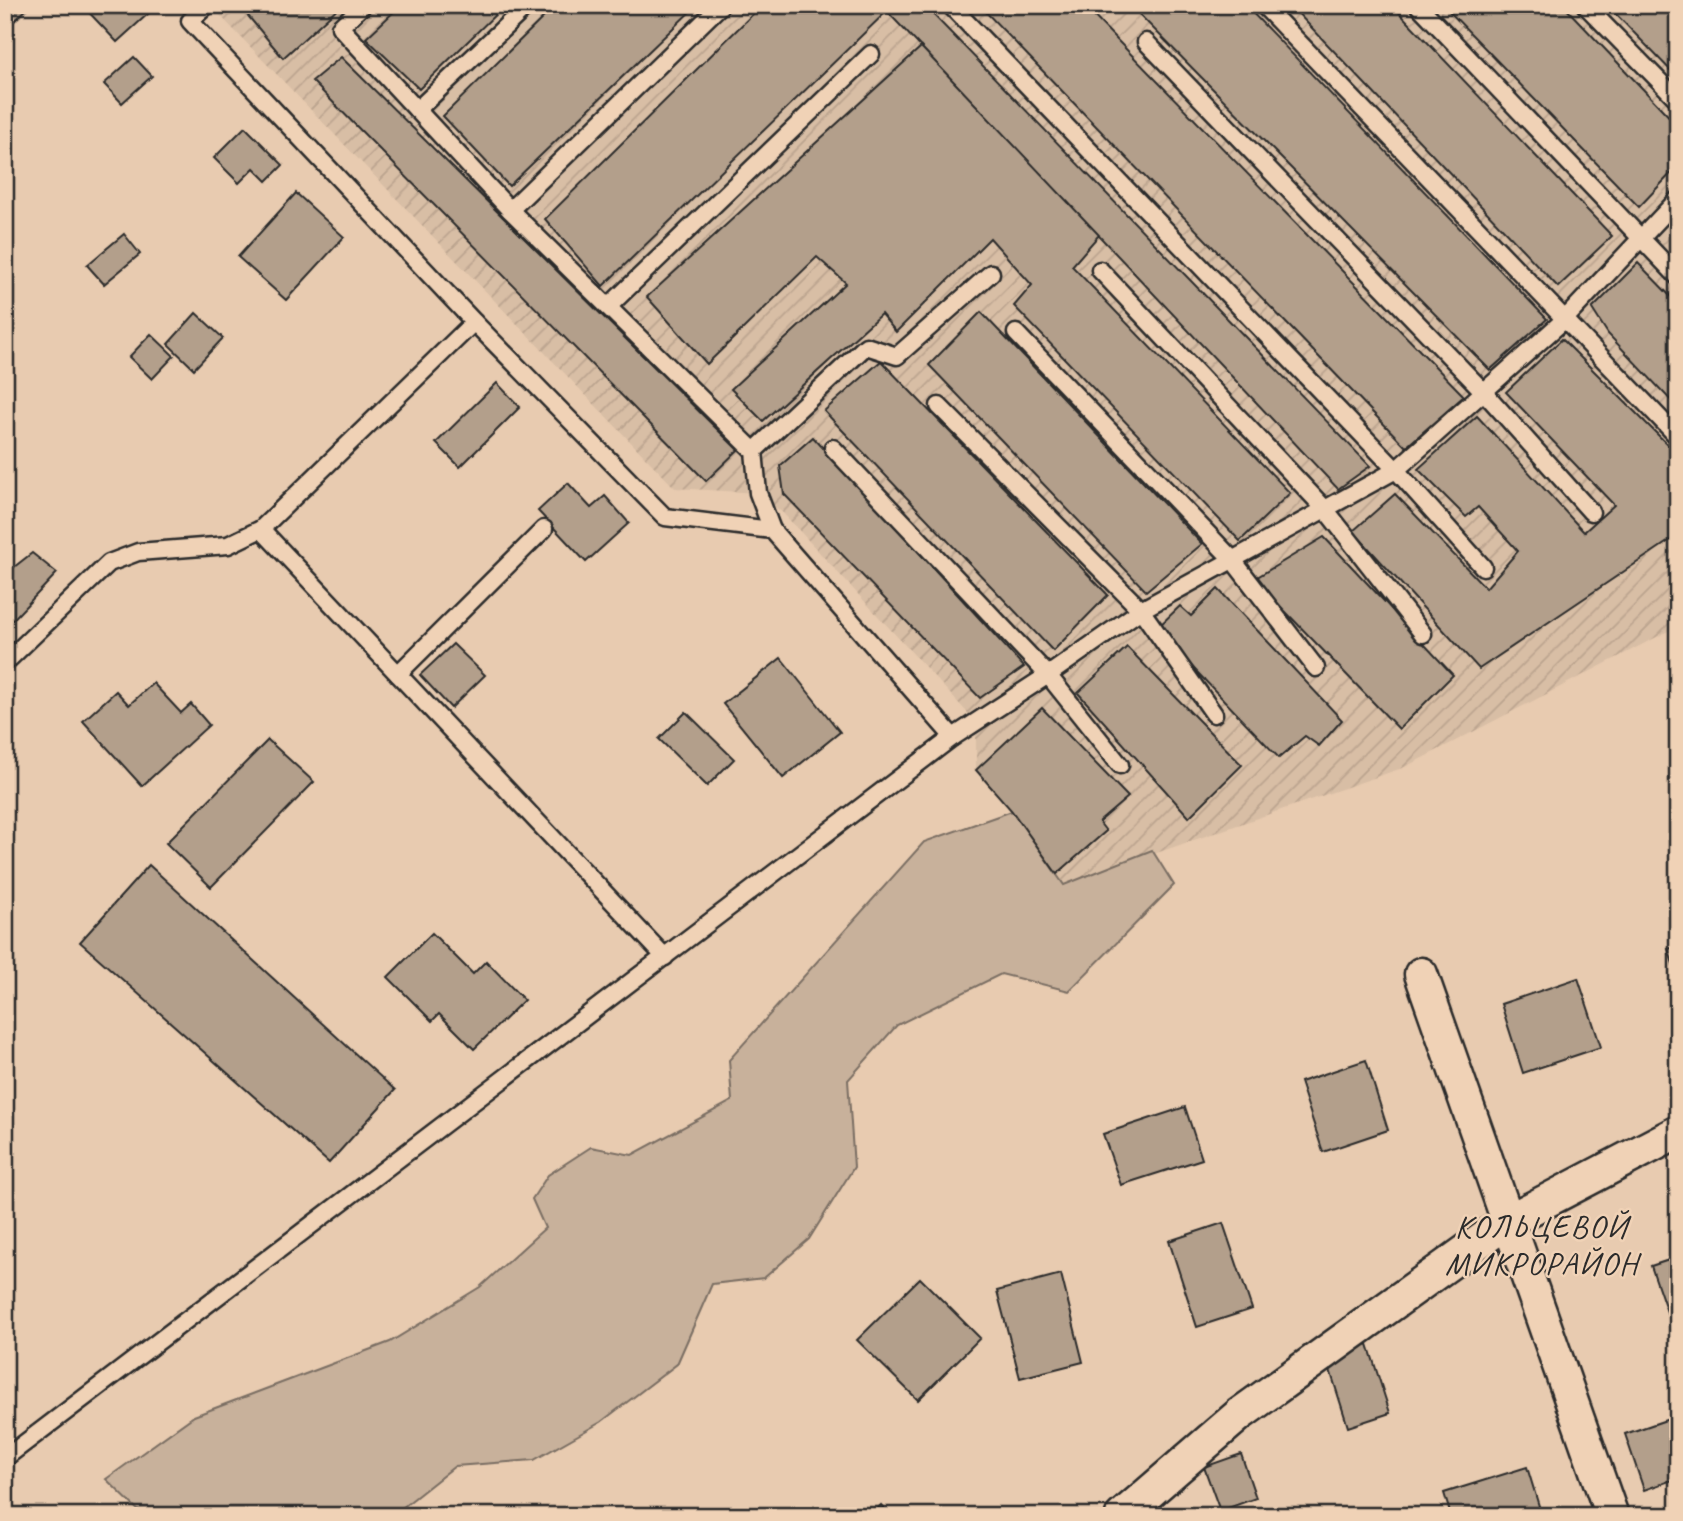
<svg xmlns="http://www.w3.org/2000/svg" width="1683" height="1521" font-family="Caveat,sans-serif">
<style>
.industrial{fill:url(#industrial-furrows)}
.grass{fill:#c8b19b;stroke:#7a6e63;stroke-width:2}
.building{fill:#b39f8b;stroke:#2b2b2b;stroke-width:2}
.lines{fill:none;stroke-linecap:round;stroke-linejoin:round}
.service-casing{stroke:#2b2b2b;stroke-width:21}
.minor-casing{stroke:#2b2b2b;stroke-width:37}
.service{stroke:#f0d2b6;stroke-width:16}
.minor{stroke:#f0d2b6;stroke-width:32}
.labels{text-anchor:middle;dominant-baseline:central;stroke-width:5;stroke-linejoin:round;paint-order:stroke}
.neighbourhood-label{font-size:32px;letter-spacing:2px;fill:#2b2b2b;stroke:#f0d2b6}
</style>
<defs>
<pattern id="industrial-furrows" width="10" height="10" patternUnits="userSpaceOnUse" patternTransform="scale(1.75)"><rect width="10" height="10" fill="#d8bea5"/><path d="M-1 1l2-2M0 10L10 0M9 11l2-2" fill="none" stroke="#baa38e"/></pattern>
</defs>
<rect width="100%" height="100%" fill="#e8cbb0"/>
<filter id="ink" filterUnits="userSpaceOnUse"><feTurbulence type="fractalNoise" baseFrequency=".0143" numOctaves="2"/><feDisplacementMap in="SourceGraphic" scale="14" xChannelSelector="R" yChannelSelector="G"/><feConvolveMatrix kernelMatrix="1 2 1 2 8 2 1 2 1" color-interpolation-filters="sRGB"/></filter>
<g filter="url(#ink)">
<!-- industrial -->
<polygon class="industrial" points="210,5 1678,5 1678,626 1405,767 1064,885 1012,811 976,770 976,722 783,513 757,493 675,488"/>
<!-- grass -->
<polygon class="grass" points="1012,811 1064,885 1152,850 1174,885 1069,991 1001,974 897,1025 848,1080 854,1167 809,1239 764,1278 712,1284 677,1364 601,1422 534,1460 455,1466 392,1516 144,1516 106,1479 194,1416 390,1342 480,1287 545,1228 532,1199 548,1175 591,1147 632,1155 732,1101 729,1060 924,842"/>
<!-- building -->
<g class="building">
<polygon points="5,5 31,5 5,30"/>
<polygon points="82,5 141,5 149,13 117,42"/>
<polygon points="239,5 341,5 283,58"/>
<polygon points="401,5 505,5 419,89 366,38"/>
<polygon points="556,5 697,5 509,186 443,116"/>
<polygon points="762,5 881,5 887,11 603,286 545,219"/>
<polygon points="881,5 924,5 1370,466 1338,489"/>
<polygon points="979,5 1083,5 1464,396 1406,447"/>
<polygon points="1140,5 1245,5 1547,319 1490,370 1135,10"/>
<polygon points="1290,5 1392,5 1612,236 1558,287"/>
<polygon points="1443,5 1563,5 1678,126 1678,166 1639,207"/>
<polygon points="1607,5 1678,5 1678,78"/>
<polygon points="921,47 1099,235 1072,266 1290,493 1240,541 1014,306 1032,285 990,238 896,332 881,314 763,421 731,389 846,283 817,257 707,364 647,297"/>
<polygon points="134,57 152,76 122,103 104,84"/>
<polygon points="341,57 738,450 706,481 312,81"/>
<polygon points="245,127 283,165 267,181 254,168 239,183 214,158"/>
<polygon points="296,193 344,237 286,300 238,257"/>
<polygon points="124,234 140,254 104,284 87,265"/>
<polygon points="1638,263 1678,304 1678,408 1608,334 1592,309"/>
<polygon points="981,312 1202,544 1146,591 929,365"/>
<polygon points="196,313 223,338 194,369 168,344"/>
<polygon points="151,334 174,356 152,379 129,357"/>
<polygon points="1562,339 1678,455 1678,535 1479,669 1353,531 1395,494 1486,588 1518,551 1478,507 1466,517 1418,469 1477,416 1584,532 1614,505 1506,392"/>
<polygon points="881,361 1108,595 1053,651 824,411"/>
<polygon points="497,383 520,407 460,467 436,443"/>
<polygon points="813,437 1024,667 980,698 784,494 780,466"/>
<polygon points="568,483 591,508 605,496 629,523 586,562 538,511"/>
<polygon points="1324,537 1453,675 1399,729 1254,579"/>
<polygon points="32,553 57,573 5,628 5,568 9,571"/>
<polygon points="1218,589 1342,720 1319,746 1305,736 1279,758 1156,629 1180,606 1191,616"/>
<polygon points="453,644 485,675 451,708 420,675"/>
<polygon points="1127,647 1242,765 1189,817 1078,693"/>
<polygon points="781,658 840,732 783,778 723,704"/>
<polygon points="153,683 181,713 191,704 209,725 142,786 83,721 116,691 129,705"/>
<polygon points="1042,708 1128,797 1099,822 1106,831 1057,874 1012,811 976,770"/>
<polygon points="686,712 734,759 707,786 659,739"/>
<polygon points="268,740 314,782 211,887 166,843"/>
<polygon points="149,865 395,1090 329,1163 80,942"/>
<polygon points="432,933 473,974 486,961 524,1000 474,1049 439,1014 432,1021 388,977"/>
<polygon points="1678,946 1678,979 1668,949"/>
<polygon points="1578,978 1601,1047 1523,1073 1501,1004"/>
<polygon points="1366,1060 1388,1130 1323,1152 1300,1082"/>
<polygon points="1185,1107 1202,1159 1121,1185 1103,1134"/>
<polygon points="1223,1223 1252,1309 1197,1327 1169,1241"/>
<polygon points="1678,1257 1678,1331 1674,1332 1651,1266"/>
<polygon points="1061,1274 1083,1362 1020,1378 997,1291"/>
<polygon points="920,1278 980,1338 918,1400 857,1340"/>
<polygon points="1368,1344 1390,1413 1348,1427 1326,1357"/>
<polygon points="1678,1416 1678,1478 1644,1490 1625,1434"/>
<polygon points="1241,1454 1256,1498 1220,1511 1204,1467"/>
<polygon points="1527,1467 1542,1516 1451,1516 1444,1493"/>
<polygon points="881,1505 890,1516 870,1516"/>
</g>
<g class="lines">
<!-- service casing -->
<g class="service-casing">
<g id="service">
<polyline points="207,5 190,21 474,322 665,517 772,530 953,737"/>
<polyline points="363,5 340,27 510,210 754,451"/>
<polyline points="950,5 1396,470 1483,567"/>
<polyline points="1263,5 1678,437"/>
<polyline points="1418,5 1678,277"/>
<polyline points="1585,5 1678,100"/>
<polyline points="1146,42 1483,391 1591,512"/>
<polyline points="417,110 528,5"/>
<polyline points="510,210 721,5"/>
<polyline points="1100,270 1325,509 1423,634"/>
<polyline points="608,307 871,54"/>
<polyline points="1016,333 1232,559 1316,668"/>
<polyline points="939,406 1141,610 1214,714"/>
<polyline points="833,448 1048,675 1120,765"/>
<polyline points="261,529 665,957"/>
<polyline points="772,530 758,493 754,451 866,346 897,356 991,273"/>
<polyline points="5,663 109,563 138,552 228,545 261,529 474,322"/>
<polyline points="398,674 544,529"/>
<polyline points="5,1458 953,737 1048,675 1141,610 1396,470 1564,320 1678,199"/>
</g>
</g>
<!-- minor casing -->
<g class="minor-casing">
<g id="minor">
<polyline points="1421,974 1612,1516"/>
<polyline points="1122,1516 1240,1414 1508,1221 1678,1132"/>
</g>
</g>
<!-- service -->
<use href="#service" class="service"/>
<!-- minor -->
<use href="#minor" class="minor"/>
</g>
</g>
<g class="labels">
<!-- neighbourhood labels -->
<g class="neighbourhood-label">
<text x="1542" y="1226">КОЛЬЦЕВОЙ<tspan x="1542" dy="37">МИКРОРАЙОН</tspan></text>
</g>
</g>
<!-- margin -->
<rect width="1683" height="1521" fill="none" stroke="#f0d2b6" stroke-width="28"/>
<rect x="14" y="14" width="1655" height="1493" fill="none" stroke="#2b2b2b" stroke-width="2.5" filter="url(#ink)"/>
</svg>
